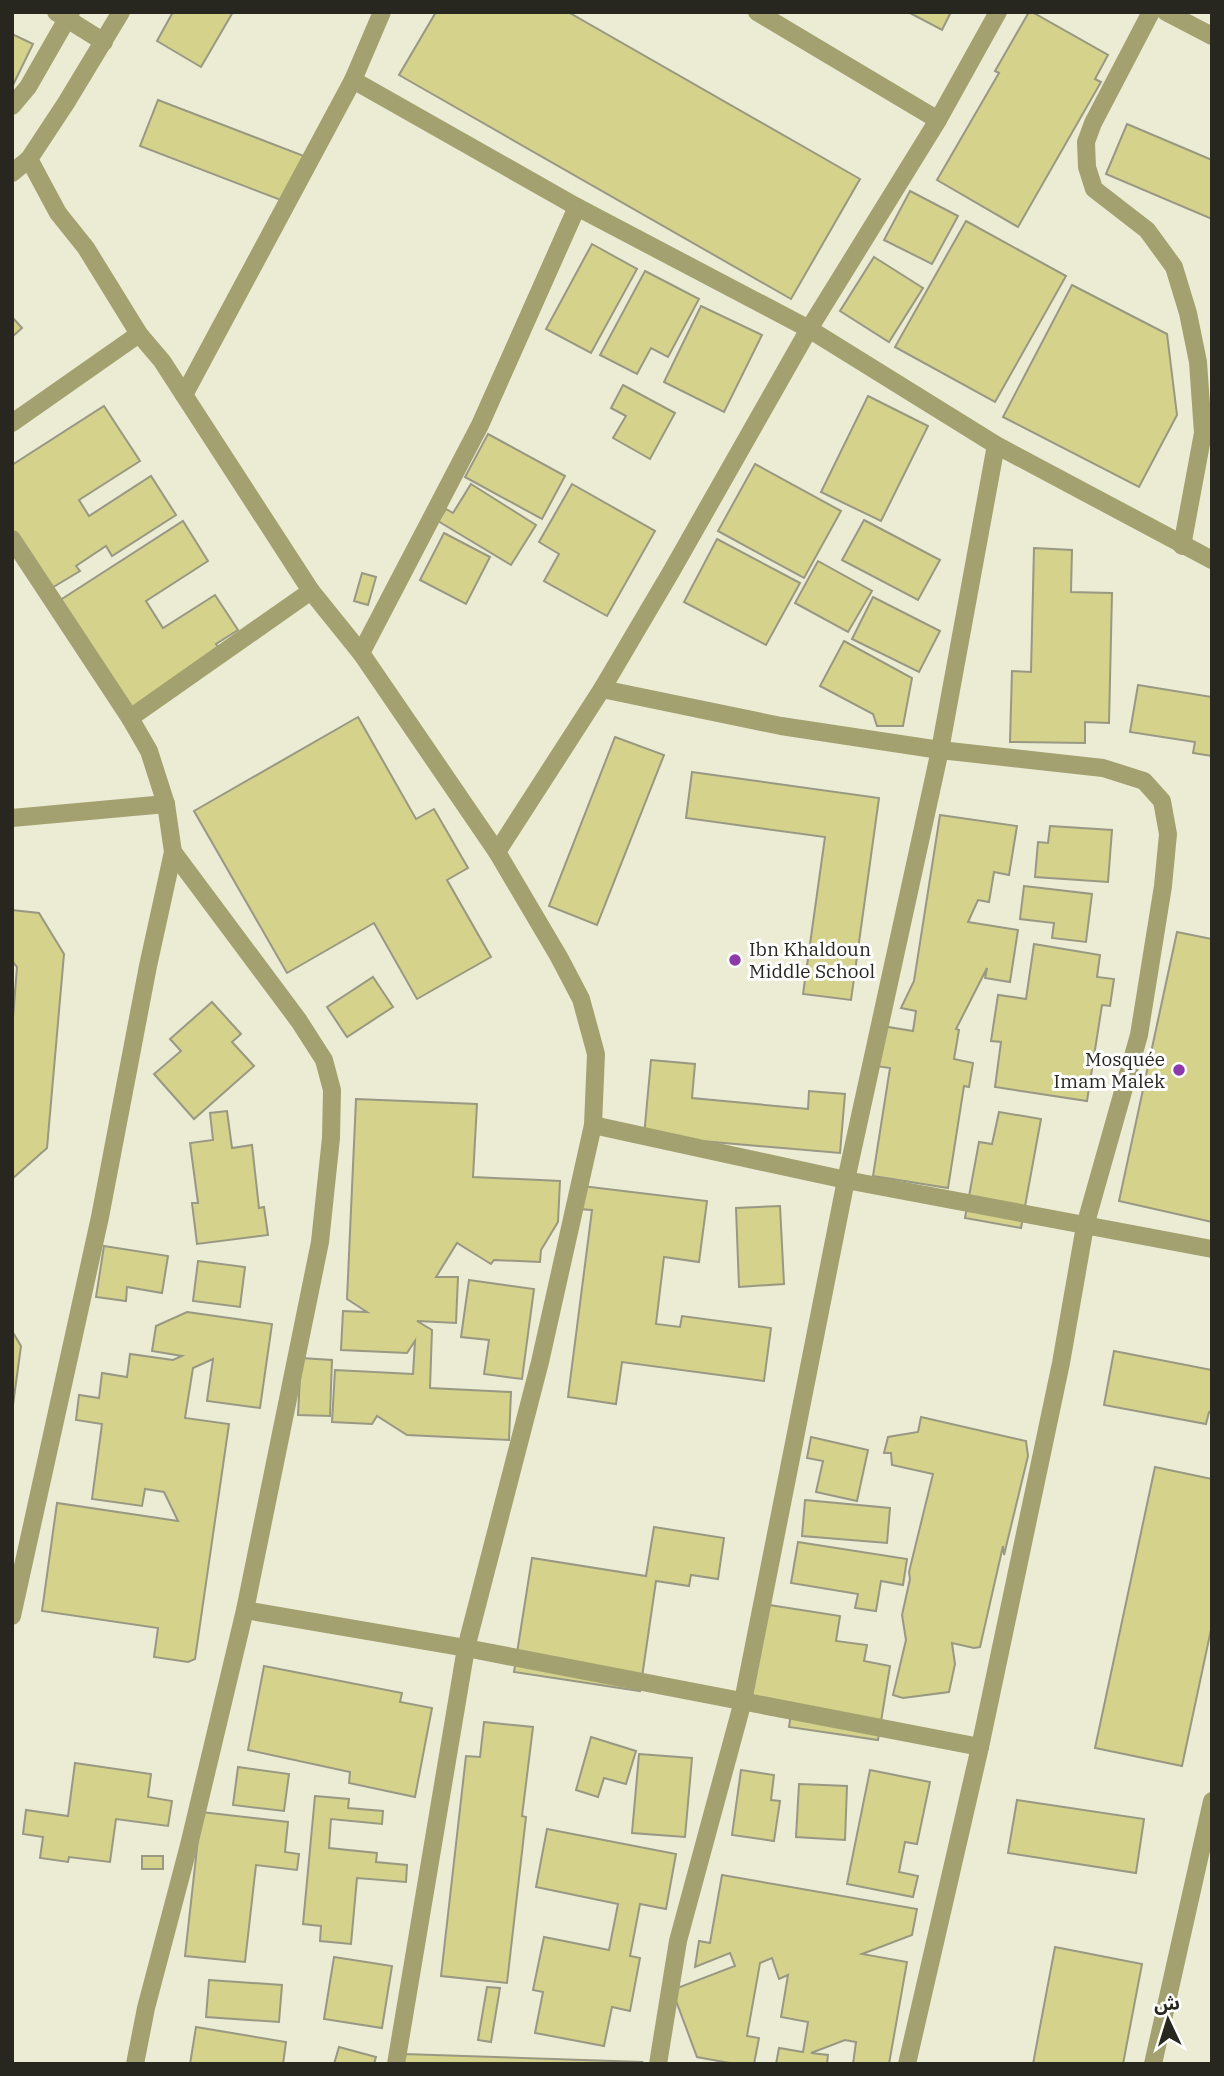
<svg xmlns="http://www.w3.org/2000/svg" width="1224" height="2076" font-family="'IBM Plex Serif','Noto Sans Arabic',serif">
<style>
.building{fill:#d5d28b;stroke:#989883;stroke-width:2}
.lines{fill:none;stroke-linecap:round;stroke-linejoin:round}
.minor{stroke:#a3a170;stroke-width:18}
.poi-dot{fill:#8c3aa9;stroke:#fff;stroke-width:2.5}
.labels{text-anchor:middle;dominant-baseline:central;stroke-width:6;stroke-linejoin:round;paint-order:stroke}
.poi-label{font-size:19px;fill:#27271f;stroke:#fff;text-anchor:start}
</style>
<rect width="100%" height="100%" fill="#ececd5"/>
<!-- building -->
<g class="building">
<polygon points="173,12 233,12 201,67 157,41"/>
<polygon points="436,12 568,12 860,179 791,299 399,75"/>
<polygon points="908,12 951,12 942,30"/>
<polygon points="1029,12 1032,12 1108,55 1095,79 1101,82 1018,227 937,180 999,73 995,71"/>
<polygon points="12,34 33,44 12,87"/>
<polygon points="158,100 304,156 286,202 140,146"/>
<polygon points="1127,124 1212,160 1212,219 1106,174"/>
<polygon points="910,191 958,216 932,264 884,240"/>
<polygon points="966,221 1066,276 995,402 895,347"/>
<polygon points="592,244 637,269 591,353 546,329"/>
<polygon points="874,257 923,288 889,342 840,311"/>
<polygon points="645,271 699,299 668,357 651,348 637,374 600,355"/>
<polygon points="1072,285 1167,334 1177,415 1139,487 1003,417"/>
<polygon points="701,306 762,335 724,412 664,382"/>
<polygon points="12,317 22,328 12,337"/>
<polygon points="623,385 675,413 650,459 613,438 626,416 611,408"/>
<polygon points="868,396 928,426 881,521 821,492"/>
<polygon points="104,406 140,461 79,500 89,516 151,476 176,515 112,556 106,546 76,566 80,571 40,595 12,552 12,465"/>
<polygon points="488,434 565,476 542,519 465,477"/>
<polygon points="755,464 841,511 804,578 718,531"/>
<polygon points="471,484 536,525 511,565 438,521 446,509 453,513"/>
<polygon points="572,484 655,531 607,616 544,581 559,554 539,542"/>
<polygon points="864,520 940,560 918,600 842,560"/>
<polygon points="183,521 208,561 146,601 163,628 215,595 238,630 216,644 224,655 125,719 51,606"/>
<polygon points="444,533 490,557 466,604 420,580"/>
<polygon points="717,539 800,583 766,645 684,602"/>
<polygon points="1034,548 1072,550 1071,592 1112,593 1109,723 1085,722 1085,743 1010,742 1012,671 1031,672"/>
<polygon points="818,561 872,591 848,632 795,603"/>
<polygon points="362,573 376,577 368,605 354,601"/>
<polygon points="873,597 940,631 919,672 852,639"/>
<polygon points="844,641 912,678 903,726 877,726 873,714 820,686"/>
<polygon points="1138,685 1212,697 1212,756 1193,753 1195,742 1130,732"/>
<polygon points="358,717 416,819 434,809 468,868 447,880 491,957 417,999 374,923 287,973 194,811"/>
<polygon points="615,737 664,755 597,925 549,906"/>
<polygon points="692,772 879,798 851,1000 803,994 825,837 686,818"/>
<polygon points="940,815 1017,826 1009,875 994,872 989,902 978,900 968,922 1018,930 1010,982 985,978 987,968 956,1029 959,1030 954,1059 973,1063 969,1087 964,1086 948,1188 873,1176 890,1068 876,1066 882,1026 913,1031 916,1011 901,1008 914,981"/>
<polygon points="1050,826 1112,830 1108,882 1035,877 1038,842 1048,843"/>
<polygon points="1024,886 1092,894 1086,942 1052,938 1054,923 1020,919"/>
<polygon points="12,910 39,913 64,954 47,1148 12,1179 12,1030 17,967 12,961"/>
<polygon points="1177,932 1212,939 1212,1222 1119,1201"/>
<polygon points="1034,944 1100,955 1097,977 1114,979 1110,1006 1102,1005 1087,1101 995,1087 1001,1042 991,1041 998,995 1026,999"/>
<polygon points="373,977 393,1007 347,1037 327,1007"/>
<polygon points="212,1002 241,1034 232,1042 254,1066 194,1119 154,1074 181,1051 170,1039"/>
<polygon points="651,1060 695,1064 692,1098 808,1109 809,1091 845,1094 840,1153 644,1136"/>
<polygon points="356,1099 477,1104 473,1177 560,1181 558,1222 541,1250 540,1262 494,1260 491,1264 457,1243 436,1277 458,1277 456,1323 417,1321 432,1330 430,1388 511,1392 509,1440 407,1435 377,1416 372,1424 332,1422 335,1370 413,1374 415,1341 407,1353 341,1350 343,1311 367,1312 347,1299"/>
<polygon points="227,1111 232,1148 252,1145 259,1208 264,1207 268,1235 197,1244 192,1203 198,1203 190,1143 213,1140 210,1113"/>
<polygon points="999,1112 1041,1119 1021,1228 965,1218 979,1142 992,1144"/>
<polygon points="582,1186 707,1201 699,1262 664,1257 656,1324 680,1327 682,1316 771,1328 764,1381 622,1362 616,1404 568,1397 592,1210 579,1209"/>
<polygon points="780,1206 784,1284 739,1287 736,1208"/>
<polygon points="104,1246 168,1256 162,1293 127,1287 126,1301 96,1297"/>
<polygon points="198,1261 245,1267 240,1307 193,1301"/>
<polygon points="469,1280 534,1289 522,1379 484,1374 489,1340 461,1337"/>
<polygon points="187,1312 272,1324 260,1408 207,1401 213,1359 193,1368 185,1418 229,1424 195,1659 188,1662 154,1657 158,1628 42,1611 57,1503 178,1521 164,1492 145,1489 142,1506 92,1499 102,1424 76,1420 79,1395 99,1398 102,1373 127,1377 130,1354 173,1360 182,1356 152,1351 156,1326"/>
<polygon points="12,1331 21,1346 12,1412"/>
<polygon points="1114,1351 1212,1370 1212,1413 1209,1412 1206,1424 1104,1405"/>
<polygon points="301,1358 332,1360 330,1416 298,1415"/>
<polygon points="921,1417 1026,1441 1028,1456 1004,1555 1003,1546 980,1647 974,1648 952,1643 955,1664 949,1692 903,1698 893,1695 906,1640 902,1615 910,1579 909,1572 933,1474 892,1465 891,1453 884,1453 888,1437 918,1432"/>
<polygon points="811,1437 868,1450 857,1501 816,1492 823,1461 807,1458"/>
<polygon points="1155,1467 1212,1479 1212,1625 1182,1766 1095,1748"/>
<polygon points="805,1500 890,1508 887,1543 802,1536"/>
<polygon points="654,1527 724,1538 718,1579 691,1575 689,1586 656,1581 640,1691 514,1672 532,1558 646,1576"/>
<polygon points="798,1542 907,1559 903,1585 881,1581 876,1611 855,1608 858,1594 791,1583"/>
<polygon points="763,1604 840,1616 836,1641 867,1645 864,1661 890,1666 878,1740 789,1727 791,1714 747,1707"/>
<polygon points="264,1666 402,1693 400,1702 432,1708 415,1797 349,1783 350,1772 248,1750"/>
<polygon points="484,1722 533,1727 522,1816 526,1817 507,1983 441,1976 466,1756 480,1757"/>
<polygon points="591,1737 636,1751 626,1784 604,1778 598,1797 576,1790"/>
<polygon points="639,1754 692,1758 685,1837 632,1833"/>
<polygon points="75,1763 151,1774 148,1797 172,1801 168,1826 116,1819 110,1862 69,1857 68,1862 40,1858 43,1837 23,1834 26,1810 68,1816"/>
<polygon points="238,1767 289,1774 284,1811 233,1805"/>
<polygon points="741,1770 774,1775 771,1800 780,1801 774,1841 732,1835"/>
<polygon points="870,1770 930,1782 917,1844 905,1842 899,1872 918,1876 913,1897 847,1884"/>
<polygon points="799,1784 847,1786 845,1840 796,1837"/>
<polygon points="315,1796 349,1799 348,1808 383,1811 382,1824 331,1819 329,1848 377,1853 376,1862 407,1865 406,1882 357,1878 351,1944 320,1941 321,1926 303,1924"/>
<polygon points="1017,1800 1144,1819 1136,1873 1008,1853"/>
<polygon points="201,1812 288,1822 285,1852 299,1854 297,1870 256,1865 245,1962 185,1956"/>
<polygon points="547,1829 676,1854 666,1909 640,1904 630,1956 640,1958 630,2011 612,2007 604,2046 535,2033 543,1992 533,1990 544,1937 609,1950 618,1904 536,1887"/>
<rect x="142" y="1856" width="21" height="13"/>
<polygon points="722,1875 917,1909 912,1935 862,1954 907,1962 889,2064 853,2064 856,2042 845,2040 811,2053 828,2055 827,2064 776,2064 779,2048 803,2052 808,2022 781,2017 788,1975 779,1979 772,1958 760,1963 747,2036 759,2038 754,2064 735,2064 697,2057 672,1990 735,1966 730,1953 695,1967 699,1941 710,1943"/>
<polygon points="1055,1947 1142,1964 1123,2064 1033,2064"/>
<polygon points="334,1957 392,1966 382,2028 324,2019"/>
<polygon points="209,1980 282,1985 279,2022 206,2017"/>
<polygon points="487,1987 500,1988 491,2042 478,2040"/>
<polygon points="196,2027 286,2042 283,2064 190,2064"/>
<polygon points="339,2047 376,2057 374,2064 334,2064"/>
<polygon points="404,2054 642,2062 641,2064 403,2064"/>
</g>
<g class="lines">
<!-- minor -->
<g class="minor">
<polyline points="56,12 104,42"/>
<polyline points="757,12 938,120"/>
<polyline points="1151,12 1093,123 1086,142 1087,167 1094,189 1147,230 1174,267 1188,313 1198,362 1203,433 1182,546"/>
<polyline points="1166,12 1212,36"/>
<polyline points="353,80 382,12"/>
<polyline points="12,106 28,87 71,12"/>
<polyline points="29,159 58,213 86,248 139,334 162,361 311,591 361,653 497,852 559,957 581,999 596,1054 593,1125 540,1362 466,1648 396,2064"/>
<polyline points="12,173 29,159 66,103 121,12"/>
<polyline points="184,395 353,80 577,207 809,329 996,445 1212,560"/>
<polyline points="12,423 139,334"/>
<polyline points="12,539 130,718 149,751 166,804 173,852 148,966 100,1217 12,1616"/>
<polyline points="361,653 480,425 577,207"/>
<polyline points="602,689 781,726 940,750 1103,768 1144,781 1162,801 1168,834 1163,886 1139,1035 1085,1226 1061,1363 980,1747 907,2064"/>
<polyline points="130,718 311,591"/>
<polyline points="12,818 166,804"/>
<polyline points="497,852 602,689 671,572 809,329 938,120 998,12"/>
<polyline points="593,1125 846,1180 1212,1249"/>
<polyline points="245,1610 466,1648 980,1747"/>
<polyline points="135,2064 146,2008 189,1845 245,1610 320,1242 331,1138 332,1090 324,1060 299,1021 173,852"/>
<polyline points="658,2064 678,1941 743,1701 846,1180 940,750 996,445"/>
<polyline points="1153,2064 1212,1801"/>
</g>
</g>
<!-- markers -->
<g class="poi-dot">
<circle cx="735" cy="960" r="7"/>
<circle cx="1179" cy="1070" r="7"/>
</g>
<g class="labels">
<!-- poi labels -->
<g class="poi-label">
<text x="749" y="949">Ibn Khaldoun<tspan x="749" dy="22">Middle School</tspan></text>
<text x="1165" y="1059" text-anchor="end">Mosquée<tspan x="1165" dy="22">Imam Malek</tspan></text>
</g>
</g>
<!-- border -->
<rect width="1224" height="2076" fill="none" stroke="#27271f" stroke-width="28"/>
<!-- north arrow -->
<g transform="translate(1168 2020) rotate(356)" stroke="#ffffff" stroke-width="5" paint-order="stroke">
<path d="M0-5L12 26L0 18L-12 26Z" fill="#27271f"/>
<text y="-10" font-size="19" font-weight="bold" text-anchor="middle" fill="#27271f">ش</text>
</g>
</svg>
